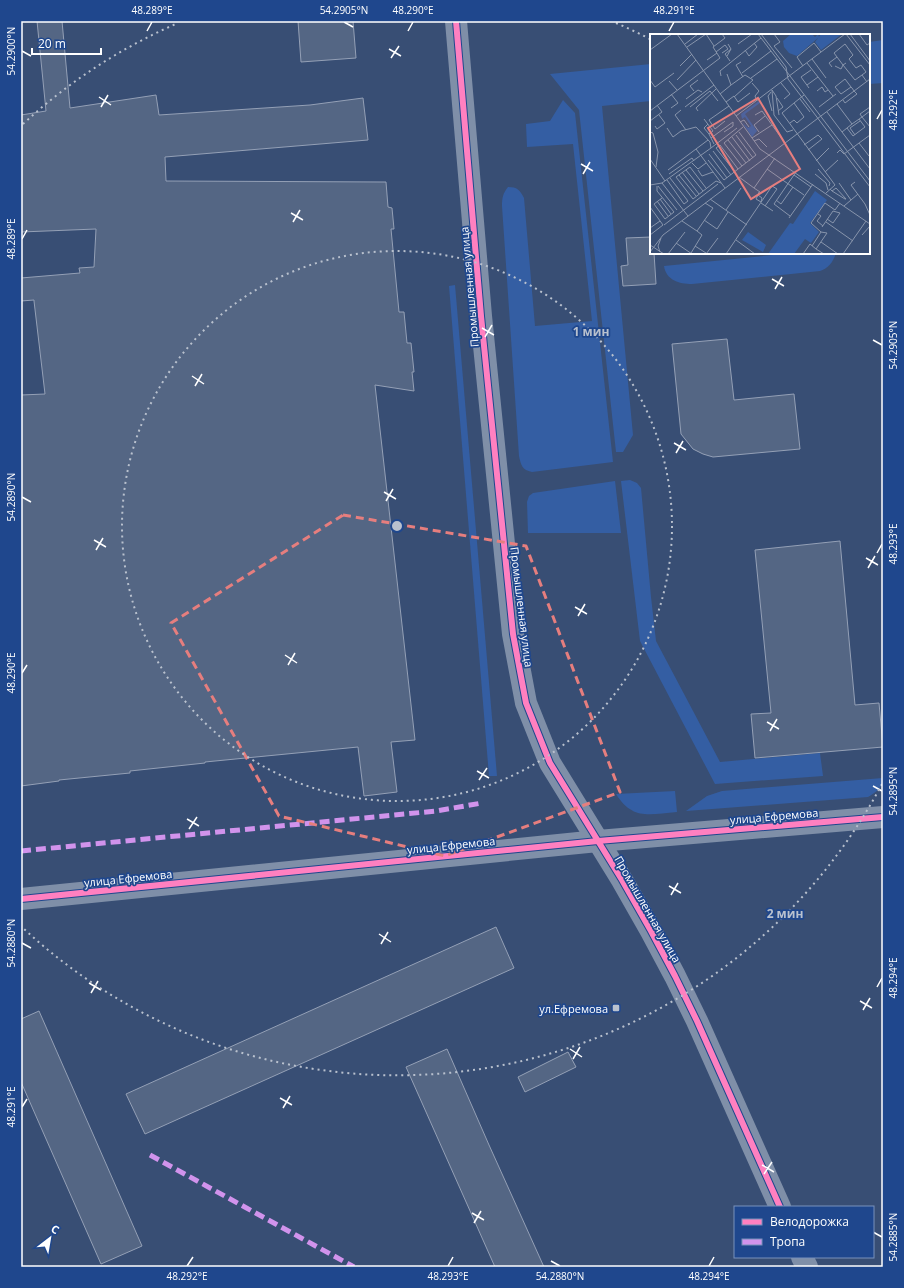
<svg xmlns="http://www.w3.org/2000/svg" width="904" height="1288" font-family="'Open Sans',sans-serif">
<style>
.green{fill:#345ea3}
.building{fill:#546684;stroke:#94a0b6}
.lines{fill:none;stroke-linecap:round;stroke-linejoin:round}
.tertiary{stroke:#7f8fa8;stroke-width:22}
.quiet{stroke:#d193ec;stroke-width:5;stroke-dasharray:10 5;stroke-linecap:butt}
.cycleway-casing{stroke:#1f478d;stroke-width:8}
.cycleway{stroke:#ff80c0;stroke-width:6}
.marked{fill:none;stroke:#e67e7e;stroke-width:3;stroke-dasharray:8 5;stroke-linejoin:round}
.ticks{fill:none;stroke:#fff;stroke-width:1.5}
.ring{fill:none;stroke:#b9c1ce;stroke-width:2;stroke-dasharray:2 4}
.poi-dot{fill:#b9c1ce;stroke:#1f478d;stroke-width:1.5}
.labels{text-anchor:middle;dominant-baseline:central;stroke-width:3.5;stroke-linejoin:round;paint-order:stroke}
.street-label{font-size:11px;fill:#fff;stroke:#1f478d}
.poi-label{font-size:11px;fill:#fff;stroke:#1f478d;text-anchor:end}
.inset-road{fill:none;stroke:#8895ac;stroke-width:1}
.view{fill:#e67e7e;fill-opacity:0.15;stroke:#e67e7e;stroke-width:2}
.inset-edge{fill:none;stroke:#fff;stroke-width:2}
.centre{fill:#b9c1ce;stroke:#1f478d;stroke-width:2}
.ring-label{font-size:12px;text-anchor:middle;font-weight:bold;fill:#b9c1ce;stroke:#1f478d;stroke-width:3.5;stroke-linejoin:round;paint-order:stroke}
.neatline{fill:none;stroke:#fff;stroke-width:1.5}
.ticks-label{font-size:10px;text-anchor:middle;fill:#fff}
</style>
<rect width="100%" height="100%" fill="#384e74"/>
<!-- green -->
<g class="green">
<polygon points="883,40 883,83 869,84 869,42"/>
<polygon points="651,64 651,101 602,106 633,435 623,452 616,452 579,110 550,74"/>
<path d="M563 100 575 113 613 462 532 472C522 470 521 465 519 456L502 206C502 198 503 193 508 187 517 187 520 190 524 198L535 326 592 321 573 144 527 147 526 124 550 121Z"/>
<path d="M793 253H836C833 262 829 268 820 271L692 284C679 284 666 280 664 266Z"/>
<polygon points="455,285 497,776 489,776 449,286"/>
<polygon points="630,480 637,483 641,488 651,597 656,641 720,762 820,753 823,776 715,784 640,641 621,481"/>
<polygon points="615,481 621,533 528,533 527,502 529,496 533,493"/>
<path d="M883 778C883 788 876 792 868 797L686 811 707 796 722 791Z"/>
<path d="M675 791 677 812C650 814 633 821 616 794Z"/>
</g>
<!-- building -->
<g class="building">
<polygon points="37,21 62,21 70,108 156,95 159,115 310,105 363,98 368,140 165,157 166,181 386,182 388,207 392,208 394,229 391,229 399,312 404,312 407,343 411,343 414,372 412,372 414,391 375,385 415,740 391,742 397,792 364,796 358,747 205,762 205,763 130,771 130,773 59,780 59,781 21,786 21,395 45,394 34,301 34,300 21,301 21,278 80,273 79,268 94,267 96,229 21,232 21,115 46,111"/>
<polygon points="298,21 353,21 356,58 301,62"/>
<polygon points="651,237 651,253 654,253 656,284 623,286 621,266 628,265 626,238"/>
<polygon points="727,339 734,400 794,394 800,449 713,457 703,454 693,449 681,434 672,344"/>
<polygon points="840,541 855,705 879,703 883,747 755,758 751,714 771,713 755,550"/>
<polygon points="496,927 514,968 145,1134 126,1094"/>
<polygon points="39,1011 142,1246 101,1264 21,1082 21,1019"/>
<polygon points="447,1049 489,1145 544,1267 495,1267 406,1067"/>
<polygon points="568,1052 576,1067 525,1092 518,1077"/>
</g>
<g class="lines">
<!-- tertiary -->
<g class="tertiary">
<polyline points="456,21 481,316 498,484 513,634 526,703 550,763 622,880 651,931 675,976 697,1021 780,1207"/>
<polyline points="21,899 598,841 883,817"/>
<polyline points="802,1257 807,1267"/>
</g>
<!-- quiet -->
<g class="quiet">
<polyline points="21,851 436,811 482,803"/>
<polyline points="150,1155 354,1267"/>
</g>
<!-- cycleway casing -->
<g class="cycleway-casing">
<g id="cycleway">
<polyline points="456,21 481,316 498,484 513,634 526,703 550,763 622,880 651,931 675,976 697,1021 780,1207"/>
<polyline points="21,899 598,841 883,817"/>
</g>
</g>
<!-- cycleway -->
<use href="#cycleway" class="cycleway"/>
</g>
<!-- marked area -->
<path class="marked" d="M343 515 526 546 620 792 445 856 279 816 171 623Z"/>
<!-- ticks -->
<path class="ticks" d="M344 22 353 27M147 31 152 22M408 31 413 22M669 31 674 22M389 49 401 56M22 51 31 56M391 58 399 46M99 97 111 105M101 107 108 95M877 119 882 110M581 164 593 171M583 174 590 162M291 213 303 220M293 222 300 210M22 239 27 230M772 279 784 286M775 289 782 277M482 328 494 335M485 337 492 325M873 340 882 345M192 376 204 384M195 386 202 374M674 443 686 450M676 453 683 441M384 492 396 499M22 497 31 502M386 501 393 489M94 540 106 547M96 550 103 538M877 553 882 544M866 558 878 565M868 568 875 556M575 607 587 614M578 616 585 604M285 655 297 663M288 665 295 653M22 673 27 665M767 722 779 729M770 731 777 719M477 771 489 778M479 780 487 768M873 786 882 791M187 819 199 826M189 829 197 817M669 886 681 893M671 895 678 883M379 934 391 942M22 943 31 948M381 944 388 932M89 983 101 990M877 987 882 978M91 993 98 981M860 1001 872 1008M863 1010 870 998M570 1049 582 1057M573 1059 580 1047M280 1098 292 1105M22 1107 27 1099M283 1108 290 1096M762 1165 774 1172M764 1174 772 1162M472 1213 484 1220M474 1223 481 1211M873 1232 882 1237M551 1261 560 1266M187 1266 193 1257M448 1266 453 1257M709 1266 714 1257"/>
<!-- distance rings -->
<g class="ring">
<circle cx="397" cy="526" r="275"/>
<path d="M882 784A549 549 0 0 1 23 928M23 124A549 549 0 0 1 178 23M616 23A549 549 0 0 1 650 39"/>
</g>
<!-- markers -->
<rect class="poi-dot" x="612" y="1004" width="8" height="8" rx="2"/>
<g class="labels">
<!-- street labels -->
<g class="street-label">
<text transform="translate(469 287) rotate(-95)">Промышленная улица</text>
<text transform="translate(522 607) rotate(83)">Промышленная улица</text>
<text transform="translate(774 816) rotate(-5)">улица Ефремова</text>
<text transform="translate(451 845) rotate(-6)">улица Ефремова</text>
<text transform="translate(128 878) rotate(-6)">улица Ефремова</text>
<text transform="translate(648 909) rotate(60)">Промышленная улица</text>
</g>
<!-- poi labels -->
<g class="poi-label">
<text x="608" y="1008">ул.Ефремова</text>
</g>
</g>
<!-- overview -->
<g transform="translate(650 34)">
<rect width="220" height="220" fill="#384e74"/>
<path d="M141 0H162L165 3 168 0 169 3 147 22 139 19 134 13 133 7ZM171 0H192L171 16 165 8ZM109 67 110 69 95 80 107 97 102 103 92 88 98 94 101 92 95 83 92 85 91 80ZM165 157 177 166 160 189 169 198 161 209 155 205 144 220H118L140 189 143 190ZM98 198 116 211 113 218 92 206Z" fill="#345ea3"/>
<path class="inset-road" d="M27 0 110 115 220 190M56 0 64 12M108 0 220 147M111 0 136 33 138 45 220 153M124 0 130 8 124 12 142 34M196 0 220 31M200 0 220 27M209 0 217 11 220 9M35 10 48 0M88 10 102 0M37 13 56 0M0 16 22 0M95 16 99 22 107 13 104 9M66 18 75 11 78 15 72 19M77 22 81 15 78 10M162 25 176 44M57 26 67 19M80 27 75 20 81 15M91 28 86 31 93 43M157 29 183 62M196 29 193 31 184 19 195 10 203 21 199 25 206 34 211 31 216 38 212 41 217 48M30 32 42 20M153 32 147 23 164 9 171 18M185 32 191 35 193 31 205 46 212 41M182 33 179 29 187 23M92 39 121 17M77 40 81 51 95 41 103 46 84 63M71 42 70 37 111 4M101 44 127 25M0 46 5 53 24 39M27 46 46 26M19 47 27 56M102 49 109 57 105 62 107 67M131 49 140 60 134 65M157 51 168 43M201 53 191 60 185 53 195 45 201 53 202 54 204 57M159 54 151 43 161 36M122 56 124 81 137 98 143 96M122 56 126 62 129 81M44 57 40 52 48 46M167 57 172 53 175 58 178 56M121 58 118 62 122 77M70 60 81 51M127 64 133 73 128 77M36 65 48 56 52 58M150 65 160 78M193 66 195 69 207 60 204 57M76 68 84 62 88 68 100 59M144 69 132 79 185 151 176 159M187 70 202 90 212 83 210 80 220 73M35 73 64 51M40 73 60 57 68 67M169 73 186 60M21 74 28 69 21 60M31 76 25 81 36 96M0 77 70 24 63 13 75 4 72 0M48 77 46 74 66 55M220 77 212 83 220 93M177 78 192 98 202 90M86 82 195 0M54 85 63 97 59 100 64 110M0 87 12 78 7 71M75 87 65 95 59 86 79 72M90 88 94 86 99 93M140 89 144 86 147 89 154 83 144 69 154 61M58 90 54 94 59 100M122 91 135 109M5 92 7 95 15 89 9 81M197 94 203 102 215 93 209 85M0 98 3 99 8 118 6 133M109 98 104 91 115 82M192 98 220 135M86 101 103 124M205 101 200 94 210 87M82 103 100 127M61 104 83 88V92L74 98M102 104 122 91 112 77 105 81M78 106 96 129M104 107 109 105 117 113M209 109 219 122M154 111 168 101 172 105 158 116M61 114 87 94M46 115 75 154M63 117 81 141M187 119 190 116 194 120 220 101M59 120 77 144M0 125 15 147M58 126 74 146 106 121 89 98M166 127 179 114M42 129 48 135 56 129M92 132 74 109 93 93M117 135 154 161M168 135 180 149 179 152M18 136 58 106M36 136 53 157M48 136 52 142 63 138M32 138 49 160M85 138 66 114 70 111 88 135M175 138 188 126M19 140 42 124 44 127M165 140 176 149 178 156M29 141 46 162M144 141 161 153M89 143 104 154M17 146 34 170 38 167 20 144M205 148 201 151 215 170 220 181M12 149 38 182M189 149 201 166M0 151 12 149 61 114 60 108 46 93 31 97 23 103 17 94M7 152V157L24 178 15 185 4 170 12 164M8 152 27 176M56 154 40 133 26 143 43 165 66 147 71 149M180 155 182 157 195 165H196L186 154 182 157M108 161 112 164 111 168 106 165 108 161 109 158H110L104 154 125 124M10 165 21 180M60 165 97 191M126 166 131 170 143 153M7 167 18 182M111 169 123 177M194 172 208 160M0 173 13 191 0 201M76 176 91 154M168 180 171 182 167 187 173 192M140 182 124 170 146 138M139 184 163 150M54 186 67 195 78 178M32 187 47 197 63 174 55 169M176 188 203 207M14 191 68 150M172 193 183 177 190 179 183 189 177 185M0 194 10 187M212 201 220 192M86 206 105 220M171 208 188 220M26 209 42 220M0 211 14 220M45 212 56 219M162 212 171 198M0 218 13 201 220 45M10 218 8 212 11 204M41 219 52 201 47 197M18 220 35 198M56 220 68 204M76 220 122 152 127 155 115 172M153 220 160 210 166 215M174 220 166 215 177 199 171 198 161 189 175 169 185 176 190 169M193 220 216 187"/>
<path class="view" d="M108 64 150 135 101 165 58 94Z"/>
<rect width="220" height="220" class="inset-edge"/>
</g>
<circle cx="397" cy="526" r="6" class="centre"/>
<g class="ring-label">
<text x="591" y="336">1 мин</text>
<text x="785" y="918">2 мин</text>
</g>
<!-- border -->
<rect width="904" height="1288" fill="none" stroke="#1f478d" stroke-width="44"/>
<!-- legend -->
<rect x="734" y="1206" width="140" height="52" fill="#1f478d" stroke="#7991bb"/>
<rect x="742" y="1219" width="20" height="6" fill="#ff80c0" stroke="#7991bb"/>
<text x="770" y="1226" font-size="12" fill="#ffffff">Велодорожка</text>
<rect x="742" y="1239" width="20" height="6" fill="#d193ec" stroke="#7991bb"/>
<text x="770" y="1246" font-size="12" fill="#ffffff">Тропа</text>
<!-- north arrow -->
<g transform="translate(50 1238) rotate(31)" stroke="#1f478d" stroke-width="3" paint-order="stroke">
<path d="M0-3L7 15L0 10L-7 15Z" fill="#ffffff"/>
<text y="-6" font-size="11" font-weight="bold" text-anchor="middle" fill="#ffffff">С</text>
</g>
<!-- scale -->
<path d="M32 48v6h69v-6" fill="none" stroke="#ffffff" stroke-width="2"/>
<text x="38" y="48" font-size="12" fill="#ffffff" stroke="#1f478d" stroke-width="3" paint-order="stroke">20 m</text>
<rect x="22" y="22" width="860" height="1244" class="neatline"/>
<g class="ticks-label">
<text x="152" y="14">48.289°E</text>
<text x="344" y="14">54.2905°N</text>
<text x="413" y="14">48.290°E</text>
<text x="674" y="14">48.291°E</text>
<text transform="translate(11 51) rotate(-90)" y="4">54.2900°N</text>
<text transform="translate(893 110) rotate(-90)" y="4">48.292°E</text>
<text transform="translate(11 239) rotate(-90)" y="4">48.289°E</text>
<text transform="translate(893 345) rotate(-90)" y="4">54.2905°N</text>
<text transform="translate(11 497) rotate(-90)" y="4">54.2890°N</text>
<text transform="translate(893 544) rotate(-90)" y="4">48.293°E</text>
<text transform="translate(11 673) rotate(-90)" y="4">48.290°E</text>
<text transform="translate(893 791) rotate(-90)" y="4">54.2895°N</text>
<text transform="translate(11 943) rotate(-90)" y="4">54.2880°N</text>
<text transform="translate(893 978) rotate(-90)" y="4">48.294°E</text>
<text transform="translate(11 1107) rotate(-90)" y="4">48.291°E</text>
<text transform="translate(893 1237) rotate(-90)" y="4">54.2885°N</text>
<text x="187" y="1280">48.292°E</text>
<text x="448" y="1280">48.293°E</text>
<text x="560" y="1280">54.2880°N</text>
<text x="709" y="1280">48.294°E</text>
</g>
</svg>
